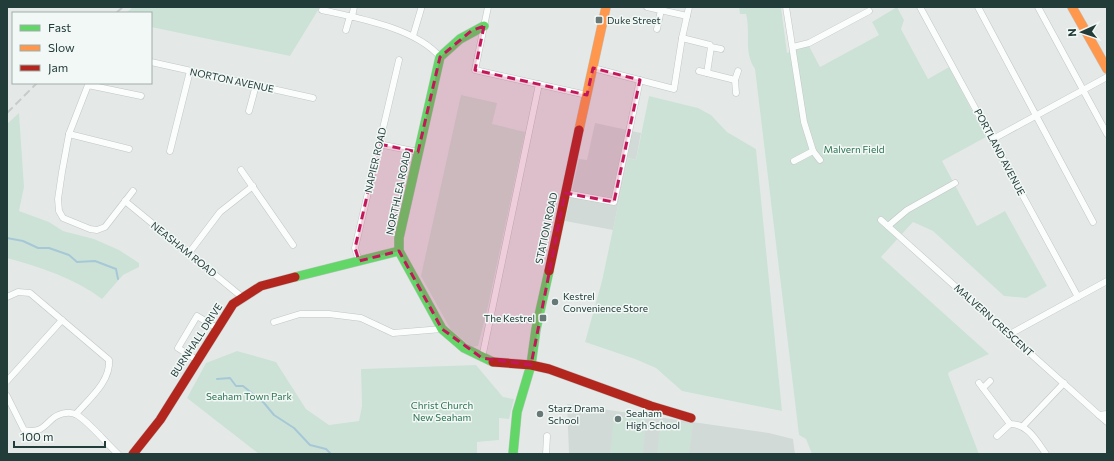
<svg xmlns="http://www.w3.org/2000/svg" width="1114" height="461" font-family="Commissioner,sans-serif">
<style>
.built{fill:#d2dad8}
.green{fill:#cde2d7}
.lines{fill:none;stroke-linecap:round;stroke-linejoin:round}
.stream{stroke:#a6c8d6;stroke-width:2}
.street-casing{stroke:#c1c6c5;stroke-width:7}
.fast-casing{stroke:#bfc7c5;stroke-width:10}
.slow-casing{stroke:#bfc7c5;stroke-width:10}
.jam-casing{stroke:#bfc7c5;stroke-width:10}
.street{stroke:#fbfcfc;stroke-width:6}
.fast{stroke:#63d668;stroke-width:9}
.slow{stroke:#ff974d;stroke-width:9}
.jam{stroke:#b3261e;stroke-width:9}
.rail{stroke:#c7caca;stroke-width:2;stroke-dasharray:8 4;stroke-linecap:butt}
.marked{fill:#c2185b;fill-opacity:0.2;stroke:#c2185b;stroke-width:3;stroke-dasharray:8 5;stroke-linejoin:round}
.poi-dot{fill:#667976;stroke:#f2f8f6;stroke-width:1.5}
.labels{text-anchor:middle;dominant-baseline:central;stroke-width:3;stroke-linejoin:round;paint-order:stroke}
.poi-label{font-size:10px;fill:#223c39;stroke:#f2f8f6;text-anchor:start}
.street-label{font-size:10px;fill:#223c39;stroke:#f2f8f6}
.park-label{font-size:10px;fill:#2d7252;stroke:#f2f8f6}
</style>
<rect width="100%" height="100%" fill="#e4e9e8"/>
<!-- built -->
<g class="built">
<polygon points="595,123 641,133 636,160 628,158 613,230 565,221 579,159 587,160"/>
<polygon points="567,404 769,433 793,439 795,454 569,454"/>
</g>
<!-- green -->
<g class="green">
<polygon points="133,7 320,7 290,56 151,27 151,13 126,13"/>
<path d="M739 7H781L787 53 809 46 820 67 879 35 872 22 897 7 904 20 901 29 928 79 949 67 986 137 942 161 977 226 1005 211 1047 286 1026 298 1004 296 933 231 913 222 881 257 989 354 949 372 948 374 979 454H812L806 439 799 435 755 69C743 52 751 33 746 14H740Z"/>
<polygon points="461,95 497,103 492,124 525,132 488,306 478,346 472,347 451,330 421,276"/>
<polygon points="649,96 698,108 711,115 727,132 756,149 782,411 682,391 656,368 635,359 585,342 602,281 628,158 636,160"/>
<path d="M19 113 24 187 19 211 49 222 63 231 94 239 119 250 139 263V267L123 275 102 299C74 278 40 267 7 258V124Z"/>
<polygon points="237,351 276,362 306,409 329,425 359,421 362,406 361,369 476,365 503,397 514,399 509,419 499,418 499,440 477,442 477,454 259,454 187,398 206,363"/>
<polygon points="614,416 646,419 643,454 610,454"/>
<polygon points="661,421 693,424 689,454 657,454"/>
</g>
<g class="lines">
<!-- stream -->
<g class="stream">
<polyline points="7,238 23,241 38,248 49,248 69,255 77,262 95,261 116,269 118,279"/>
<polyline points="217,379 230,378 236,386 243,386 264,403 274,415 294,428 310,445 326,449 331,454"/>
</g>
<!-- street casing -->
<g class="street-casing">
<g id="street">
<polyline points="488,7 475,70 587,95"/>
<polyline points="647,7 687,16"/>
<polyline points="786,7 804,122 813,151 820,160"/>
<polyline points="920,7 1078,297"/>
<polyline points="978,7 1093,222"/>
<polyline points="1038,7 1107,134"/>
<path d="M322 10C358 18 416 28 440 57"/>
<polyline points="352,17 354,7"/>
<polyline points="657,29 661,10"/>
<polyline points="346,30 350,16"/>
<polyline points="413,36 421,9"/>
<polyline points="682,38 710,45 711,47 707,73"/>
<polyline points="711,47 721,49"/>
<polyline points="793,47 809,43 869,11"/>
<polyline points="151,62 313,98"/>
<polyline points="593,68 674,89 682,38 689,7"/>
<polyline points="699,71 735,80"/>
<polyline points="736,93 735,80 738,71"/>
<polyline points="249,111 256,85"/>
<polyline points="69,134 129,149"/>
<polyline points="993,139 1107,77"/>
<polyline points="379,144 418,152"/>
<polyline points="170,151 190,71"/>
<polyline points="794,161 813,151"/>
<polyline points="241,170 293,245"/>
<polyline points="133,191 105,227 97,230 90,229 63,218 59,211 58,199 62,172 69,134 88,85 141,96"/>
<polyline points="565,193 614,202 640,80"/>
<polyline points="125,201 242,297"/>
<polyline points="881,220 1099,415 1107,414"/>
<polyline points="888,226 907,210 955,183"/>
<polyline points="189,253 220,212 253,186"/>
<polyline points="359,261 355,248 399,60"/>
<path d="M7 297 18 292 30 293 109 360C111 381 89 399 76 414"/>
<polyline points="274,322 300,314 329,314 361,318 393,333 442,329"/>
<polyline points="1010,334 1107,281"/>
<polyline points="482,358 539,84"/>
<polyline points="197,360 178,348 197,316 217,328"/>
<polyline points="7,381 62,320"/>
<path d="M979 383 1010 424C1028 424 1036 440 1046 454"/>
<polyline points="983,388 990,381"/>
<path d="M7 396 24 430C38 433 42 429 51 420 57 414 69 410 77 415 88 421 107 444 118 454"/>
<polyline points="1099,415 1107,422"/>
<polyline points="1023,426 1064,383"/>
<polyline points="997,436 1010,424"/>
<polyline points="546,454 547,436"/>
</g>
</g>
<!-- fast casing -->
<g class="fast-casing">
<g id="fast">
<polyline points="484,26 460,39 440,57 399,238 399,251 442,329 464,348 493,362"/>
<polyline points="295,277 399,251"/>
<polyline points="513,454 517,412 531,365 536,329 549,271"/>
</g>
</g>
<!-- slow casing -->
<g class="slow-casing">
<g id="slow">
<polyline points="1072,7 1107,69"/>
<polyline points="579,130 606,7"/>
</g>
</g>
<!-- jam casing -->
<g class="jam-casing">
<g id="jam">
<polyline points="549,271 579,130"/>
<polyline points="493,362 531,365 549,369 651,406 691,418"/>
<polyline points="133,454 160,420 233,304 261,286 295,277"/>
</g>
</g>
<!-- street -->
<use href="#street" class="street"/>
<!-- fast -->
<use href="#fast" class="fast"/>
<!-- slow -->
<use href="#slow" class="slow"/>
<!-- jam -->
<use href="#jam" class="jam"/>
<!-- rail -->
<g class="rail">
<polyline points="116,13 123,7"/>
<polyline points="7,113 37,83"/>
</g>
</g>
<!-- marked area -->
<path class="marked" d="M484 26 475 70 587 95 593 68 640 80 614 202 565 193 531 365 482 358 442 329 399 251 359 261 355 248 379 144 418 152 440 57 471 31Z"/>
<!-- markers -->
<g class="poi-dot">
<rect x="595" y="16" width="8" height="8" rx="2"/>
<circle cx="555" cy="302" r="4"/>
<rect x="539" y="314" width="8" height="8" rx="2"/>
<circle cx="540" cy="414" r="4"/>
<circle cx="618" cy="419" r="4"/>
</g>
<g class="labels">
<!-- poi labels -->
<g class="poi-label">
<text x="607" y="20">Duke Street</text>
<text x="563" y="296">Kestrel<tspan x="563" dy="12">Convenience Store</tspan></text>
<text x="535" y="318" text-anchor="end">The Kestrel</text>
<text x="548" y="408">Starz Drama<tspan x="548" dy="12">School</tspan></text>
<text x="626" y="413">Seaham<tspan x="626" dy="12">High School</tspan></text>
</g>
<!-- street labels -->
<g class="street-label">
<text transform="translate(232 80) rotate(12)">NORTON AVENUE</text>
<text transform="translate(1000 152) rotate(62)">PORTLAND AVENUE</text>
<text transform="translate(375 160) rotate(-77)">NAPIER ROAD</text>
<text transform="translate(398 193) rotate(-78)">NORTHLEA ROAD</text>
<text transform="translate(546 228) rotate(-78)">STATION ROAD</text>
<text transform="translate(184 249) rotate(39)">NEASHAM ROAD</text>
<text transform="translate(994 320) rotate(42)">MALVERN CRESCENT</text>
<text transform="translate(196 340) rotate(-57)">BURNHALL DRIVE</text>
</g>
<!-- park labels -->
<g class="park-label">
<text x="854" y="149">Malvern Field</text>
<text x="249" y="396">Seaham Town Park</text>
<text x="442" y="405">Christ Church<tspan x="442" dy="12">New Seaham</tspan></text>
</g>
</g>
<!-- border -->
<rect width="1114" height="461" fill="none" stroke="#223c39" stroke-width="16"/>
<!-- legend -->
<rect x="12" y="12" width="140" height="72" fill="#f2f8f6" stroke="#9fadaa"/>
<rect x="20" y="25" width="20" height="6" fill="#63d668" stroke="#9fadaa"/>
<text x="48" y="32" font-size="12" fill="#223c39">Fast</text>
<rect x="20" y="45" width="20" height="6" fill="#ff974d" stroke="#9fadaa"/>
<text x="48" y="52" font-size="12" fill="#223c39">Slow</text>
<rect x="20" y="65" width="20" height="6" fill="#b3261e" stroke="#9fadaa"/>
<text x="48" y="72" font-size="12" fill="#223c39">Jam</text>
<!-- north arrow -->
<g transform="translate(1082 32) rotate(267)" stroke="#f2f8f6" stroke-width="3" paint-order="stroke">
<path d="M0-3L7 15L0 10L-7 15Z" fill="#223c39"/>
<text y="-6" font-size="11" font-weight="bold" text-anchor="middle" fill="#223c39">N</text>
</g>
<!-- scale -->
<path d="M14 441v6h91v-6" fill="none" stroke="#223c39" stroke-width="2"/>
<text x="20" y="441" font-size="12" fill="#223c39" stroke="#f2f8f6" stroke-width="3" paint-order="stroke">100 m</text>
</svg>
